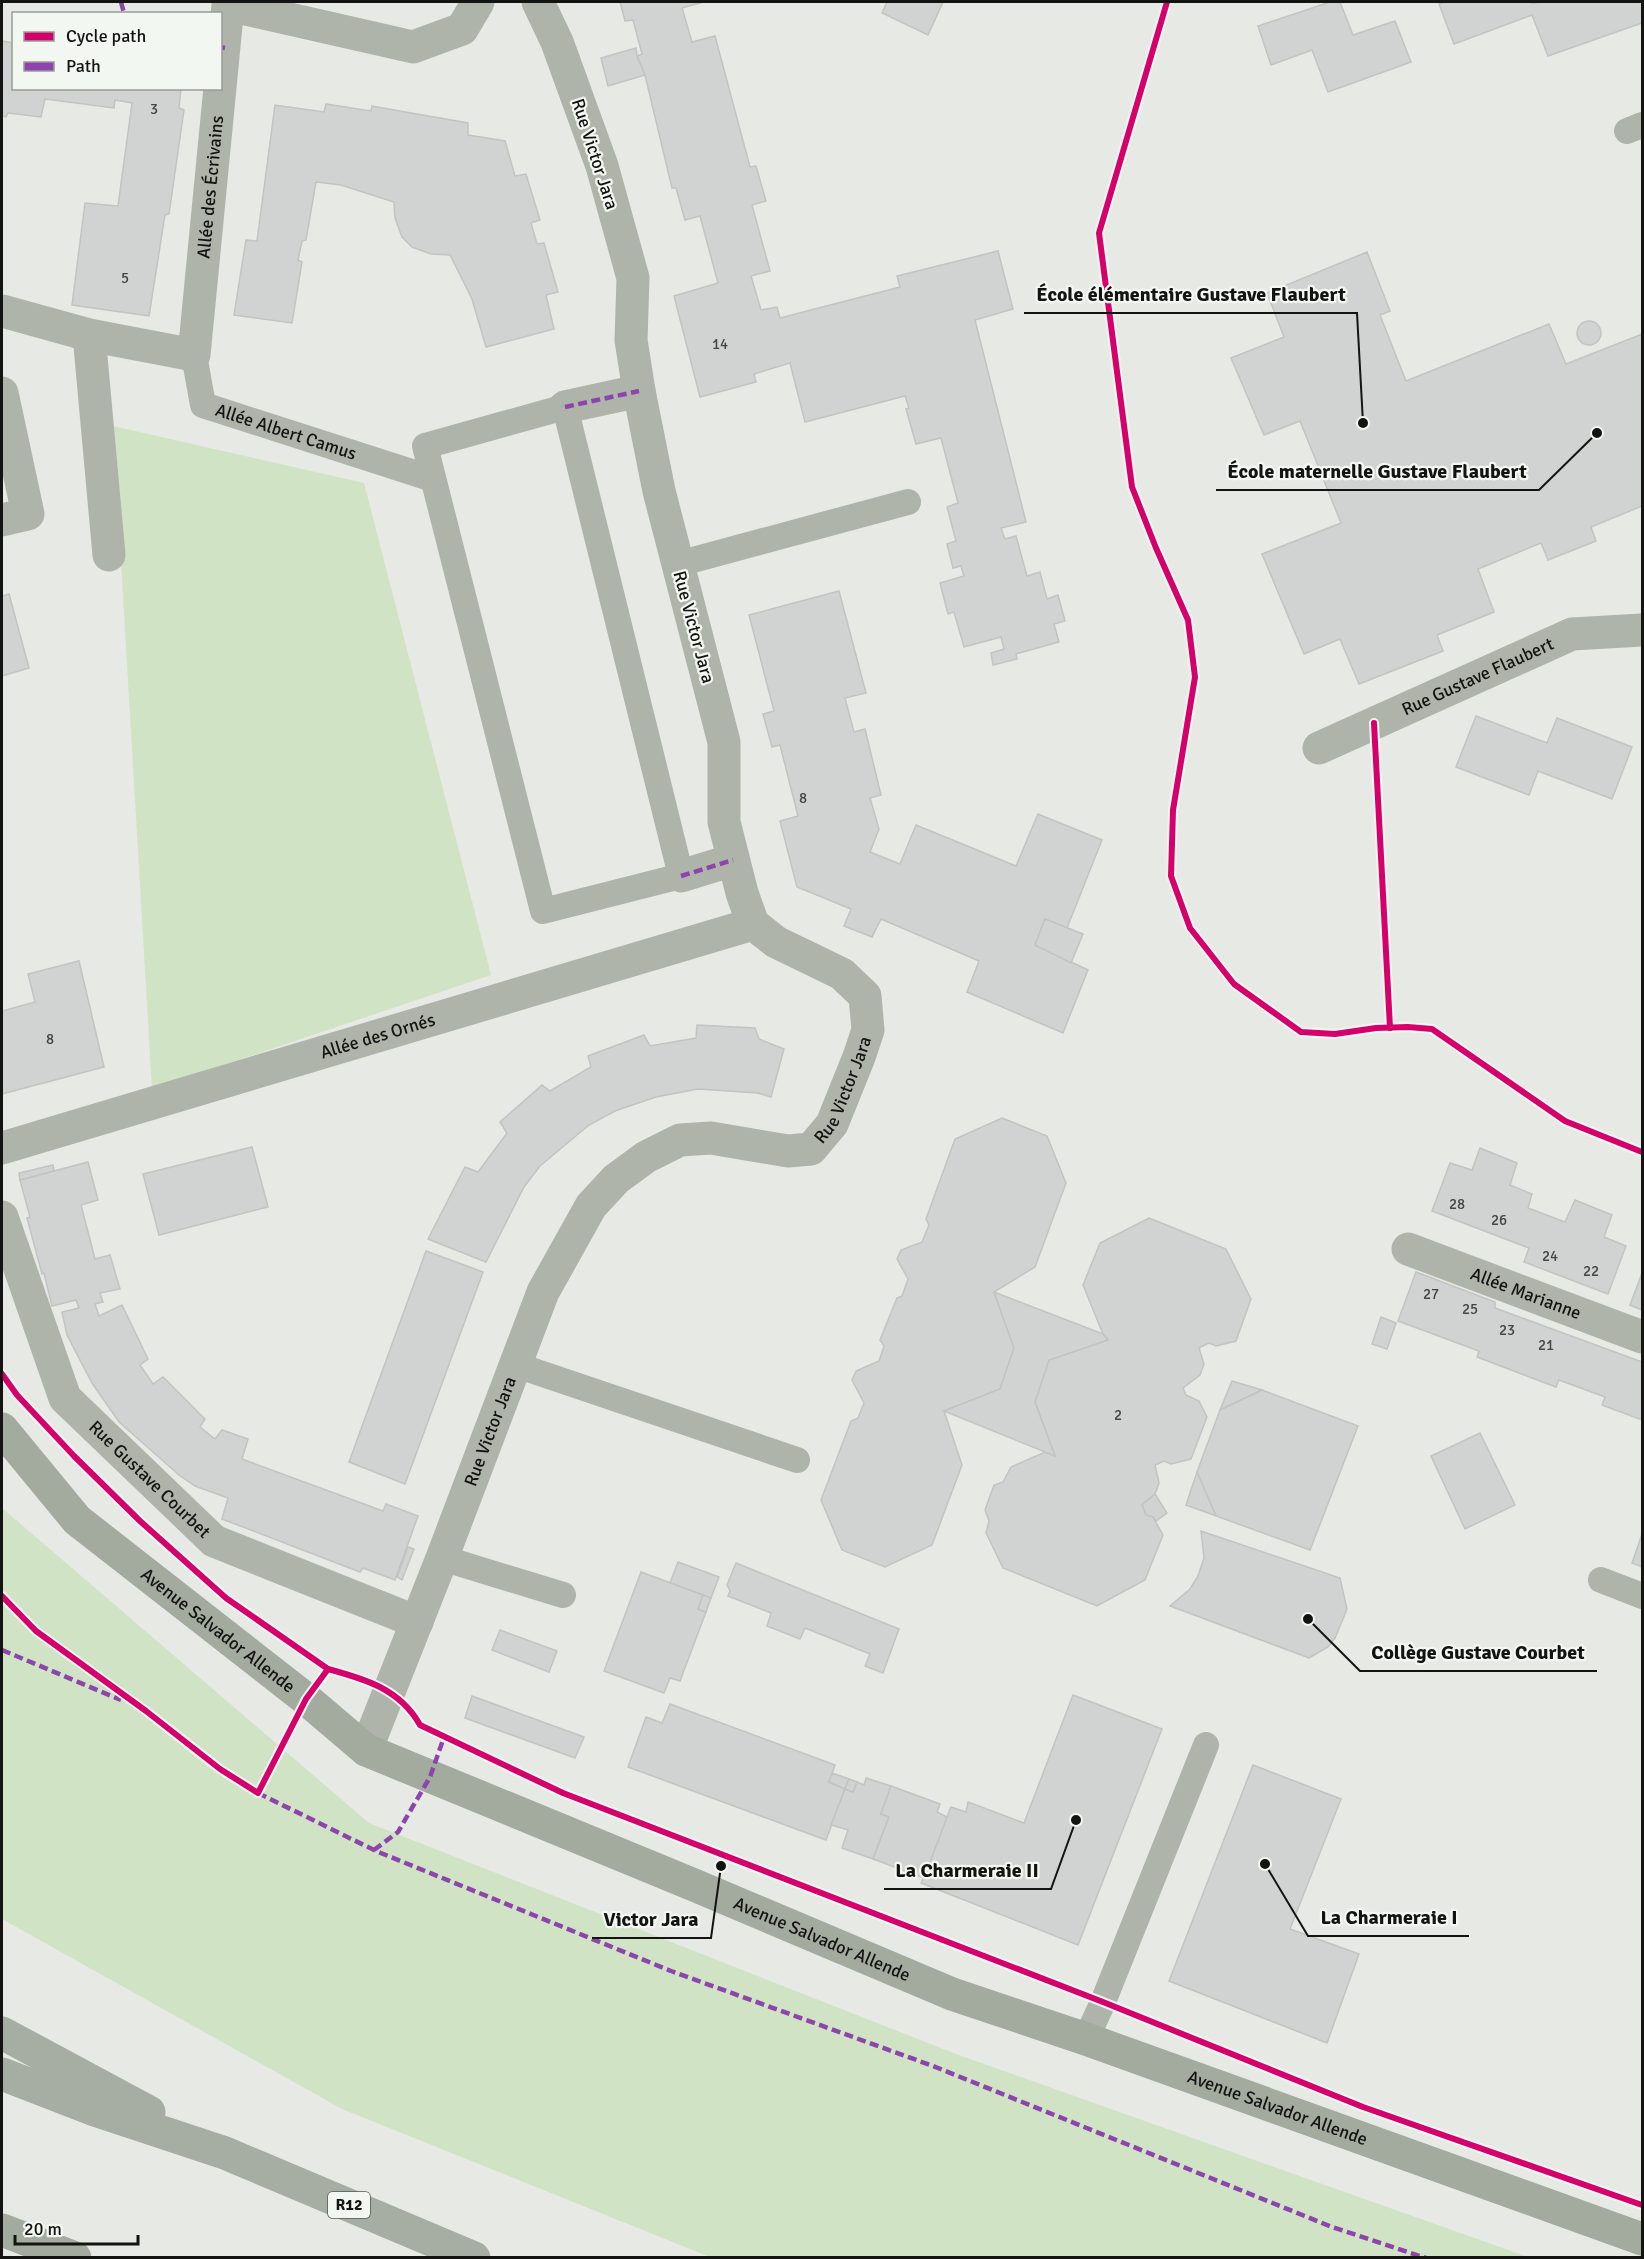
<svg xmlns="http://www.w3.org/2000/svg" width="1644" height="2259" font-family="Signika,sans-serif">
<style>
.green{fill:#d0e3c5}
.building{fill:#d1d2d2;stroke:#c2c4c3;stroke-width:1.5}
.lines{fill:none;stroke-linecap:round;stroke-linejoin:round}
.lane{stroke:#aeb4aa;stroke-width:26}
.street{stroke:#aeb4aa;stroke-width:33}
.secondary{stroke:#a3aa9e;stroke-width:33}
.primary{stroke:#a6ada2;stroke-width:33}
.quiet{stroke:#8e44ad;stroke-width:4.5;stroke-dasharray:9 4.5;stroke-linecap:butt}
.cycleway-casing{stroke:#f3f7f1;stroke-width:10}
.cycleway{stroke:#d6006c;stroke-width:6}
.labels{text-anchor:middle;dominant-baseline:central;stroke-width:4.5;stroke-linejoin:round;paint-order:stroke}
.number-label{font-size:15px;fill:#444443}
.shield{fill:#f3f7f1;stroke:#565855;stroke-width:1.5}
.shield-label{font-size:16px;font-weight:bold;fill:#131412}
.street-label{font-size:18px;fill:#131412;stroke:#f3f7f1}
.leader{fill:none;stroke:#131412;stroke-width:2}
.callout-dot{fill:#131412;stroke:#f3f7f1;stroke-width:2}
.callout-label{font-size:20px;text-anchor:middle;font-weight:bold;fill:#131412;stroke:#f3f7f1;stroke-width:4.5;stroke-linejoin:round;paint-order:stroke}
</style>
<rect width="100%" height="100%" fill="#e7e9e5"/>
<!-- green -->
<g class="green">
<polygon points="113,426 364,483 491,975 152,1089"/>
<polygon points="2,1508 369,1823 956,2054 1528,2257 710,2257 342,2109 2,1919"/>
</g>
<!-- building -->
<g class="building">
<polygon points="620,2 699,2 700,3 682,8 692,42 715,36 750,167 756,166 766,201 752,205 770,271 751,276 761,310 777,307 780,318 900,287 897,276 998,251 1013,309 975,320 1026,522 1001,528 1005,539 1016,536 1027,576 1040,572 1047,599 1058,595 1065,621 1054,624 1059,642 1016,654 1017,659 993,665 991,653 1004,649 1001,637 964,647 954,612 948,614 940,583 964,576 961,566 953,568 947,544 956,541 947,507 958,503 941,438 916,444 906,409 909,408 905,396 805,422 790,363 754,374 756,382 700,397 674,296 718,283 700,216 685,220 676,188 672,188 645,75 637,56 642,54 633,20 625,21"/>
<polygon points="887,2 943,2 928,35 882,13"/>
<polygon points="1330,2 1340,2 1353,35 1395,21 1411,62 1328,92 1312,50 1271,65 1258,26"/>
<polygon points="1445,2 1531,2 1532,4 1540,2 1642,2 1642,23 1548,56 1532,15 1454,44 1439,4"/>
<polygon points="2,41 14,43 14,88 181,88 179,108 184,110 169,214 165,215 149,316 72,305 85,203 118,206 132,103 115,100 114,108 45,99 41,117 8,113 6,117 2,116"/>
<polygon points="636,48 637,56 645,75 608,86 601,58"/>
<polygon points="326,104 371,111 372,106 468,123 468,135 505,141 515,176 526,174 540,220 531,223 537,244 544,243 558,292 546,295 554,329 486,347 472,299 450,255 431,254 412,247 402,237 395,218 394,202 341,185 316,182 306,240 302,241 298,260 302,262 292,323 234,315 246,240 257,241 275,105 324,112"/>
<polygon points="1367,252 1390,311 1380,315 1406,381 1549,324 1566,364 1642,334 1642,506 1591,527 1596,541 1548,560 1541,543 1478,569 1494,612 1437,635 1443,651 1359,684 1340,639 1304,654 1262,554 1341,523 1300,421 1264,435 1231,358 1284,337 1267,293"/>
<circle cx="1589" cy="333" r="12"/>
<polygon points="839,591 866,693 845,698 854,732 865,729 881,795 870,798 879,829 870,852 900,864 916,825 1016,866 1038,814 1102,840 1067,928 1045,919 1035,945 1088,970 1063,1033 967,992 979,961 881,919 872,937 844,926 851,909 797,887 780,821 798,816 780,745 772,747 763,714 774,711 749,615"/>
<polygon points="9,594 29,668 2,676 2,596"/>
<polygon points="1476,716 1547,743 1557,718 1632,747 1612,799 1538,771 1529,795 1456,767"/>
<polygon points="1045,919 1083,934 1071,963 1035,945"/>
<polygon points="79,961 104,1067 2,1094 2,1011 35,1002 28,974"/>
<polygon points="697,1025 755,1028 759,1039 784,1049 771,1097 758,1093 698,1089 656,1097 615,1111 589,1125 540,1166 524,1187 486,1262 428,1239 465,1167 478,1172 507,1133 500,1122 542,1085 550,1091 591,1067 588,1056 644,1035 650,1046 696,1038"/>
<polygon points="1002,1118 1047,1136 1066,1183 1035,1267 994,1292 1014,1348 1000,1389 944,1411 962,1465 932,1545 885,1567 842,1550 821,1500 851,1421 858,1418 864,1403 852,1380 856,1371 879,1361 884,1346 880,1340 897,1298 902,1296 908,1279 897,1259 901,1250 922,1242 929,1225 926,1219 955,1139"/>
<polygon points="252,1147 268,1207 159,1235 143,1174"/>
<polygon points="1480,1148 1517,1163 1510,1185 1532,1194 1528,1208 1565,1222 1575,1200 1612,1215 1604,1237 1626,1246 1608,1294 1524,1262 1529,1248 1432,1211 1450,1163 1472,1170"/>
<polygon points="88,1162 98,1200 81,1205 95,1259 110,1255 120,1289 100,1293 103,1302 95,1304 99,1316 122,1305 148,1359 140,1365 153,1384 163,1377 205,1419 200,1427 215,1439 222,1430 248,1439 242,1459 383,1511 386,1504 418,1516 395,1580 363,1568 360,1572 222,1519 228,1498 195,1486 179,1475 119,1422 92,1383 67,1335 62,1312 79,1308 76,1300 52,1306 44,1273 42,1274 27,1218 30,1217 20,1180"/>
<polygon points="53,1165 54,1171 20,1180 19,1173"/>
<polygon points="1149,1218 1226,1249 1251,1299 1236,1341 1216,1346 1209,1343 1199,1348 1204,1364 1200,1375 1183,1388 1186,1395 1199,1401 1207,1417 1191,1459 1171,1464 1164,1461 1155,1465 1159,1483 1155,1494 1142,1505 1146,1515 1153,1517 1163,1535 1145,1580 1097,1606 1003,1568 986,1533 989,1521 985,1510 994,1485 1003,1482 1011,1467 1045,1452 1055,1456 1035,1402 1049,1360 1108,1340 1103,1334 1083,1285 1100,1243"/>
<polygon points="426,1251 483,1272 405,1484 349,1462"/>
<polygon points="1416,1272 1495,1302 1495,1308 1642,1362 1642,1420 1602,1405 1605,1397 1559,1380 1556,1387 1477,1357 1479,1351 1398,1321"/>
<polygon points="1642,1273 1642,1310 1630,1305"/>
<polygon points="994,1292 1103,1334 1108,1340 1049,1360 1035,1402 1055,1456 944,1411 1000,1389 1014,1348"/>
<polygon points="1381,1317 1396,1323 1387,1349 1372,1344"/>
<polygon points="1232,1381 1262,1390 1220,1410"/>
<polygon points="1262,1390 1358,1426 1310,1550 1216,1516 1197,1472 1220,1410"/>
<polygon points="1480,1433 1515,1505 1465,1529 1431,1456"/>
<polygon points="1197,1472 1216,1516 1186,1505"/>
<polygon points="1155,1494 1167,1513 1156,1521 1153,1517 1146,1515 1142,1505"/>
<polygon points="1201,1531 1340,1578 1347,1609 1335,1638 1328,1647 1309,1658 1170,1606 1190,1589 1198,1576 1204,1558"/>
<polygon points="1642,1534 1642,1567 1632,1563"/>
<polygon points="408,1547 414,1549 402,1580 397,1577"/>
<polygon points="678,1562 719,1577 711,1598 670,1583"/>
<polygon points="736,1563 899,1629 883,1673 865,1666 870,1654 805,1628 800,1639 767,1626 771,1613 728,1596 730,1591 727,1585"/>
<polygon points="641,1572 703,1595 698,1609 706,1612 680,1681 670,1678 664,1693 604,1671"/>
<polygon points="703,1595 711,1598 706,1612 698,1609"/>
<polygon points="500,1630 557,1651 549,1672 492,1650"/>
<polygon points="1073,1695 1162,1729 1078,1945 921,1883 951,1807 966,1812 968,1802 1024,1823"/>
<polygon points="472,1696 584,1737 575,1758 465,1718"/>
<polygon points="670,1704 835,1765 829,1782 845,1789 826,1840 628,1767 646,1717 662,1723"/>
<polygon points="1253,1765 1341,1799 1290,1929 1359,1954 1327,2043 1169,1981"/>
<polygon points="832,1773 849,1779 845,1789 829,1782"/>
<polygon points="866,1778 891,1786 881,1814 889,1817 873,1859 842,1848 848,1830 831,1825 845,1789 853,1792 857,1782 864,1785"/>
<polygon points="849,1779 857,1782 853,1792 845,1789"/>
<polygon points="891,1786 940,1804 937,1812 947,1817 924,1878 873,1859 889,1817 881,1814"/>
</g>
<g class="lines">
<!-- lane -->
<g class="lane">
<polyline points="1627,131 1642,125"/>
<path id="s1" d="M194 355 203 405 433 479"/>
<polygon points="565,407 681,876 543,911 425,446"/>
<polyline points="678,564 908,502"/>
<polyline points="516,1365 797,1460"/>
<polyline points="442,1558 563,1595"/>
<polyline points="1601,1580 1642,1596"/>
<polyline points="1086,2039 1103,2002 1206,1745"/>
</g>
<!-- street -->
<g class="street">
<path id="s2" d="M2 311 89 335 194 355 228 5 413 47 462 29 478 2"/>
<polyline points="89,335 109,555"/>
<polyline points="2,393 28,514 2,520"/>
<polyline points="565,407 639,391"/>
<path id="s3" d="M1319 748 1572 634 1642 630"/>
<polyline points="681,876 733,860"/>
<path id="s4" d="M2 1148 753 924"/>
<path id="s5" d="M2 1217 65 1398 214 1541 417 1622"/>
<path id="s6" d="M1408 1249 1642 1337"/>
<path id="s7" d="M366 1750 442 1558 543 1292 591 1206 616 1179 646 1157 680 1140 711 1138 788 1151 811 1149 832 1124 859 1057 868 1030 865 996 842 974 776 942 753 924 742 893 724 822V742L659 491 639 391 631 340 633 278 602 166 557 42 538 2"/>
</g>
<!-- secondary -->
<g class="secondary">
<path id="s8" d="M2 1429 77 1520 306 1699 366 1750 694 1885 952 1994 1086 2039 1642 2239"/>
<polyline points="2,2230 75,2258"/>
</g>
<!-- primary -->
<g class="primary">
<polyline points="2,2033 149,2112"/>
<polyline points="2,2074 95,2110 225,2153 474,2258"/>
</g>
<!-- quiet -->
<g class="quiet">
<polyline points="121,2 124,13 126,14"/>
<polyline points="220,47 225,48"/>
<polyline points="565,407 639,391"/>
<polyline points="681,876 733,860"/>
<polyline points="2,1650 121,1700"/>
<polyline points="258,1793 376,1851 671,1971 933,2066 1332,2227 1426,2258"/>
<polyline points="374,1850 398,1832 430,1777 444,1737"/>
</g>
<!-- cycleway casing -->
<g class="cycleway-casing">
<g id="cycleway">
<polyline points="1167,2 1099,233 1132,487 1156,548 1188,620 1195,677 1173,810 1171,876 1190,928 1234,984 1301,1032 1335,1034 1376,1028 1408,1027 1432,1029 1565,1121 1642,1152"/>
<polyline points="1374,723 1390,1028"/>
<polyline points="2,1374 17,1395 74,1456 140,1521 226,1598 328,1669"/>
<path d="M2 1596 36 1631 146 1711 220 1769 258 1793 306 1699 328 1669C365 1679 400 1689 420 1725L563 1793 1103 2002 1363 2107 1642 2205"/>
</g>
</g>
<!-- cycleway -->
<use href="#cycleway" class="cycleway"/>
</g>
<g class="labels">
<!-- number labels -->
<g class="number-label">
<text x="154" y="109">3</text>
<text x="125" y="278">5</text>
<text x="720" y="344">14</text>
<text x="803" y="798">8</text>
<text x="50" y="1039">8</text>
<text x="1457" y="1204">28</text>
<text x="1499" y="1220">26</text>
<text x="1550" y="1256">24</text>
<text x="1591" y="1271">22</text>
<text x="1431" y="1294">27</text>
<text x="1470" y="1309">25</text>
<text x="1507" y="1330">23</text>
<text x="1546" y="1345">21</text>
<text x="1118" y="1415">2</text>
</g>
<!-- shield labels -->
<rect class="shield" x="328" y="2192" width="42" height="26" rx="4.5"/>
<g class="shield-label">
<text x="349" y="2205">R12</text>
</g>
<!-- street labels -->
<g class="street-label">
<text transform="translate(595 154) rotate(72)">Rue Victor Jara</text>
<text stroke="none"><textPath href="#s2" startOffset="366">Allée des Écrivains</textPath></text>
<text stroke="none"><textPath href="#s1" startOffset="138">Allée Albert Camus</textPath></text>
<text transform="translate(694 627) rotate(75)">Rue Victor Jara</text>
<text stroke="none"><textPath href="#s3" startOffset="174">Rue Gustave Flaubert</textPath></text>
<text stroke="none"><textPath href="#s4" startOffset="392">Allée des Ornés</textPath></text>
<text stroke="none"><textPath href="#s7" startOffset="902">Rue Victor Jara</textPath></text>
<text stroke="none"><textPath href="#s6" startOffset="126">Allée Marianne</textPath></text>
<text stroke="none"><textPath href="#s7" startOffset="342">Rue Victor Jara</textPath></text>
<text stroke="none"><textPath href="#s5" startOffset="309">Rue Gustave Courbet</textPath></text>
<text stroke="none"><textPath href="#s8" startOffset="297">Avenue Salvador Allende</textPath></text>
<text stroke="none"><textPath href="#s8" startOffset="981">Avenue Salvador Allende</textPath></text>
<text stroke="none"><textPath href="#s8" startOffset="1467">Avenue Salvador Allende</textPath></text>
</g>
</g>
<!-- callouts -->
<path class="leader" d="M1363 423L1357 313H1024M1597 433L1539 490H1216M1308 1619L1360 1671H1597M1076 1820L1051 1889H884M1265 1864L1308 1936H1469M721 1866L711 1938H592"/>
<g class="callout-dot">
<circle cx="1363" cy="423" r="6"/>
<circle cx="1597" cy="433" r="6"/>
<circle cx="1308" cy="1619" r="6"/>
<circle cx="1076" cy="1820" r="6"/>
<circle cx="1265" cy="1864" r="6"/>
<circle cx="721" cy="1866" r="6"/>
</g>
<g class="callout-label">
<text x="1191" y="301">École élémentaire Gustave Flaubert</text>
<text x="1377" y="478">École maternelle Gustave Flaubert</text>
<text x="1478" y="1659">Collège Gustave Courbet</text>
<text x="967" y="1877">La Charmeraie II</text>
<text x="1389" y="1924">La Charmeraie I</text>
<text x="651" y="1926">Victor Jara</text>
</g>
<!-- border -->
<rect width="1644" height="2259" fill="none" stroke="#131412" stroke-width="6"/>
<!-- legend -->
<rect x="12" y="12" width="210" height="78" fill="#f3f7f1" stroke="#999c98" stroke-width="1.5"/>
<rect x="24" y="32" width="30" height="9" fill="#d6006c" stroke="#999c98" stroke-width="1.5"/>
<text x="66" y="42" font-size="18" fill="#131412">Cycle path</text>
<rect x="24" y="62" width="30" height="9" fill="#8e44ad" stroke="#999c98" stroke-width="1.5"/>
<text x="66" y="72" font-size="18" fill="#131412">Path</text>
<!-- scale -->
<path d="M15 2235v9h123v-9" fill="none" stroke="#131412" stroke-width="3"/>
<text x="24" y="2235" font-size="18" fill="#131412" stroke="#f3f7f1" stroke-width="4.5" paint-order="stroke">20 m</text>
</svg>
